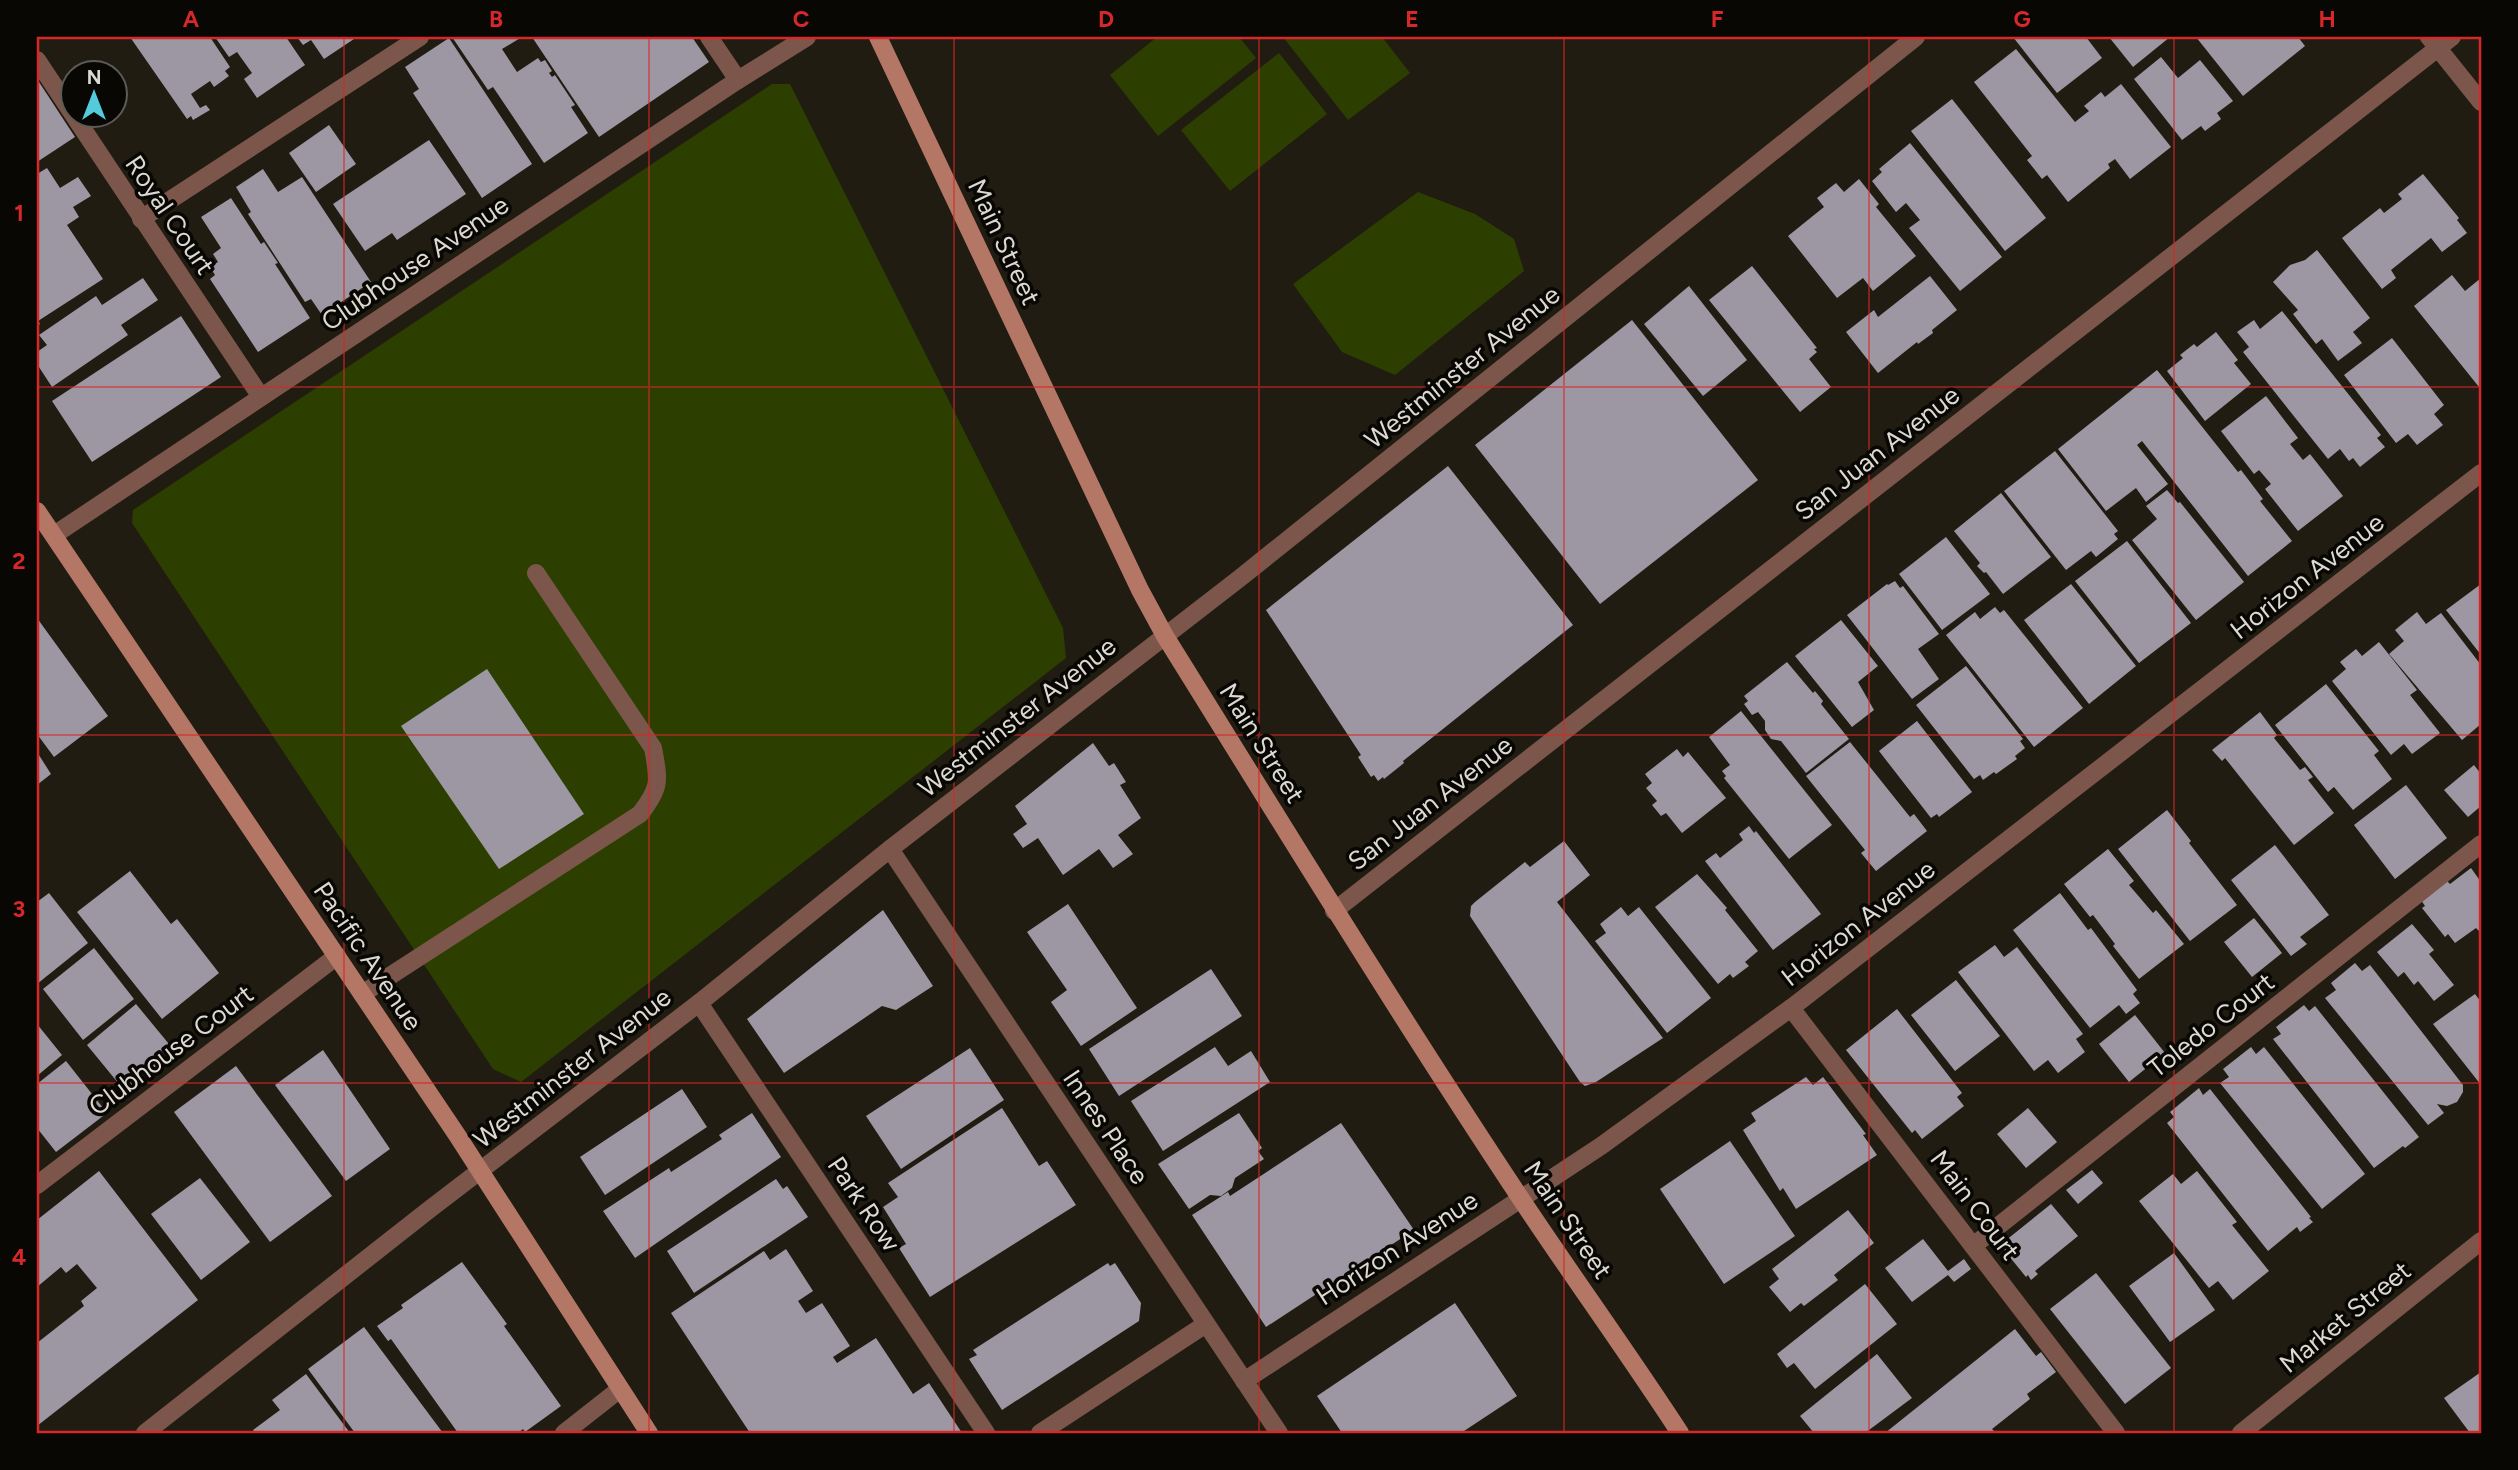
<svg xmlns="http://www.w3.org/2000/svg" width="2518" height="1470" font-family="Figtree,sans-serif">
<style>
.green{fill:#2c3f00}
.building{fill:#9d97a4}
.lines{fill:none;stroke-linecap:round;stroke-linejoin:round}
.lane{stroke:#7c564b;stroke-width:18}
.street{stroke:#7c564b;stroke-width:18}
.secondary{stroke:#b47665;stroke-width:18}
.grid{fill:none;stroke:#d62828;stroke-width:2;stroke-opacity:0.55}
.labels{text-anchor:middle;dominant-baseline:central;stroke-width:7;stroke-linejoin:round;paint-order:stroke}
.street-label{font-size:26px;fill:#dbd9d1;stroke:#080704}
.neatline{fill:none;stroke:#d62828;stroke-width:2.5}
.grid-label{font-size:23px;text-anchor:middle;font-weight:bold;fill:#d62828}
</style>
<rect width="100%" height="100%" fill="#201c11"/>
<!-- green -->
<g class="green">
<polygon points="1157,37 1239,37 1256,58 1158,136 1110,75"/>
<polygon points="1283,37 1382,37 1410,73 1348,120"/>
<polygon points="1279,53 1327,114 1230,191 1181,130"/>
<polygon points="772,84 790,84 1063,628 1066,658 521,1082 493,1069 132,523 133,510"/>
<polygon points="1418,192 1475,214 1514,239 1524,271 1395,375 1342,352 1293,284"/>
</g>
<!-- building -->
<g class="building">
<polygon points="130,37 210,37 230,67 225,71 229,76 214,87 210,81 191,94 200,108 206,105 210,110 193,120 191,116 187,119"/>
<polygon points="215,37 286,37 305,65 257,98 244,79 252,73 237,52 229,57"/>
<polygon points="297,37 357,37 324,59 311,40 303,45"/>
<polygon points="452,37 522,37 502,49 517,72 538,58 541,62 545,60 552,71 549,73 552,77 555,75 575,105 571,107 588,133 544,163 493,87 488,90"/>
<polygon points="532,37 692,37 709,62 599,137"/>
<polygon points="2013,37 2086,37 2102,58 2057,93"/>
<polygon points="2109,37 2170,37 2133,67"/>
<polygon points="2196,37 2298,37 2305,46 2243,96"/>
<polygon points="449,38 532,164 482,198 413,93 419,89 405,67"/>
<polygon points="2016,49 2075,122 2089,111 2084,106 2101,92 2105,97 2121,84 2171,147 2130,179 2115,159 2108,164 2110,168 2068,202 2047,175 2042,179 2027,160 2032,156 1974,82"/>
<polygon points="2161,57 2178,78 2200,60 2233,101 2217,113 2221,119 2205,131 2201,126 2182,140 2134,79"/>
<polygon points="37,79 75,137 37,162"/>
<polygon points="1952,99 2046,218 2005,251 1911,131"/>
<polygon points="329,125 356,164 316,192 289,153"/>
<polygon points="429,140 466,194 397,240 392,233 365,251 333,204"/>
<polygon points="1910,143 2002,257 1960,291 1909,228 1920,220 1906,203 1896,212 1872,181 1882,172 1879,169"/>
<polygon points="47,168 60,188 78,177 91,196 73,207 79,217 67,225 103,279 38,321 40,324 37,326 37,174"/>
<polygon points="263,169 278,192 302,177 371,282 322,315 311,299 305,302 248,214 251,212 236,187"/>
<polygon points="2423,174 2459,218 2457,220 2467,233 2442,252 2431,238 2391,270 2396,278 2382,289 2342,238 2380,208 2384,213 2402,199 2398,194"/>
<polygon points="1859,179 1879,204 1876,207 1916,256 1873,291 1863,278 1837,298 1788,236 1824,207 1817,198 1836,183 1844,192"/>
<polygon points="231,198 261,244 264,242 278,263 275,264 310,318 258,352 210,279 215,275 210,267 218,262 213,254 221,248 201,217"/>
<polygon points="2317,250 2370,318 2353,332 2362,343 2338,361 2322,339 2316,344 2293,314 2298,310 2273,282 2290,265 2305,260"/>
<polygon points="1752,266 1817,348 1814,349 1817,352 1809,359 1831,387 1800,412 1709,300"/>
<polygon points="2452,275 2465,291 2481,278 2481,386 2479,387 2414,306"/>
<polygon points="1930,276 1957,310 1932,330 1933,333 1918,344 1917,342 1878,373 1846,332 1874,310 1878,317"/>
<polygon points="143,278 158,300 121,325 128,335 52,387 37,364 37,352 47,345 39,335 96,296 102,305"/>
<polygon points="1689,286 1747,360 1703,396 1644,324"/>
<polygon points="2282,311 2381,435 2377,438 2385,447 2360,467 2353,458 2349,461 2340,449 2328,459 2243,352 2249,347 2237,332 2254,320 2260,329"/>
<polygon points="181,316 221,377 92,462 52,401"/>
<polygon points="1632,320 1758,480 1600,604 1475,445"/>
<polygon points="2216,332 2238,360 2234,363 2251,384 2205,421 2167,371 2183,358 2180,355 2194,344 2197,347"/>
<polygon points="2392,338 2444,405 2434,414 2443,425 2417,445 2408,434 2396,443 2344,375"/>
<polygon points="2157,370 2238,472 2241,470 2263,499 2260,501 2292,541 2248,576 2142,441 2137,445 2168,484 2146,502 2136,488 2106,511 2058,449"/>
<polygon points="2266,396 2298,438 2290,444 2303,460 2310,454 2343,496 2298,531 2265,489 2271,484 2259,470 2254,474 2221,431"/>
<polygon points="2055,451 2118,531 2114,534 2118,539 2096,557 2091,551 2066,570 2004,491"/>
<polygon points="1448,466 1573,625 1403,761 1404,763 1384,779 1383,777 1378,781 1374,775 1371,777 1358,757 1361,755 1266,610"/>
<polygon points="2167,490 2178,503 2180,502 2244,582 2196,620 2132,540 2157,519 2146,506"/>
<polygon points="2001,493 2051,557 2003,594 1986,572 1984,573 1977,566 1980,563 1954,531"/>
<polygon points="1946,537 1990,594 1942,630 1899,574"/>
<polygon points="2127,541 2191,623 2139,663 2075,581"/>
<polygon points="1895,581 1900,588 1903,586 1939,634 1918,649 1939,679 1912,699 1847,615 1887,584 1888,585"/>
<polygon points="2071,584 2136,666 2089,704 2024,620"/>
<polygon points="2481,584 2481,655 2446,610"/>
<polygon points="1995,607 2000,613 2004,610 2083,708 2034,747 1946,635 1975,612 1980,619"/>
<polygon points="2417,612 2426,624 2441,613 2481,665 2481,724 2462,740 2389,654 2404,641 2395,630"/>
<polygon points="37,618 108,716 54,757 37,734"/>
<polygon points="1841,620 1878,666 1858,682 1874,710 1852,727 1795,656"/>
<polygon points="2379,642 2417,690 2410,695 2440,733 2412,754 2404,744 2391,755 2332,681 2346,669 2340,662 2356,649 2362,656"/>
<polygon points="1787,662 1813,693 1815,691 1823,701 1821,704 1849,739 1806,773 1781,741 1771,739 1765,730 1765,721 1758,712 1752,715 1744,704 1748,701 1744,696"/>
<polygon points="1966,666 2023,739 2020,741 2025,748 2015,756 2017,759 1996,774 1994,772 1983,780 1980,775 1974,779 1916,705"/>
<polygon points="487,669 584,814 499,869 401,726"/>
<polygon points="2326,684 2379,751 2374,755 2392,779 2353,810 2334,787 2328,792 2275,725"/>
<polygon points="1741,711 1832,825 1789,859 1724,778 1726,776 1722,771 1730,765 1709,737"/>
<polygon points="2260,712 2277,735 2274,738 2300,770 2305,767 2313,777 2308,780 2334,813 2294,845 2225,758 2222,761 2212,750"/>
<polygon points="1917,721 1972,792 1939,817 1937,814 1931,818 1879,751"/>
<polygon points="1850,742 1910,817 1914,814 1927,831 1876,871 1861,853 1865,850 1806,776"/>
<polygon points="1093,743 1109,766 1114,763 1126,782 1120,785 1141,818 1118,835 1133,854 1113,868 1099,849 1063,875 1038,838 1023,848 1013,834 1027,824 1015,806"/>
<polygon points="1677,749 1683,757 1688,752 1726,798 1682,833 1666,813 1661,816 1652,805 1657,801 1646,788 1652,783 1645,774"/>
<polygon points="37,752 51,774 37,785"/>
<polygon points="2474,765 2481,774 2481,806 2468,817 2444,790"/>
<polygon points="2406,785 2447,838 2395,879 2354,825"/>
<polygon points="2167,810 2191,841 2189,843 2237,905 2190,941 2118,849"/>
<polygon points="1749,826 1754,833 1756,831 1821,914 1773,950 1705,861 1716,853 1720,858 1743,840 1739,834"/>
<polygon points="1564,841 1590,875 1557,902 1663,1038 1596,1082 1585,1086 1580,1082 1470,916 1471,906 1475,902 1525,862 1530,867"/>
<polygon points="2275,845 2329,915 2300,937 2307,944 2291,956 2231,880"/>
<polygon points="2108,849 2134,881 2129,885 2153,913 2156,910 2184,944 2139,979 2113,946 2115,944 2093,915 2090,917 2064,884"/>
<polygon points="2471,868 2481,882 2481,930 2480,932 2476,928 2455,943 2448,934 2445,937 2422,908 2425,906 2421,900 2446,880 2450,884"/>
<polygon points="130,871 171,924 177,919 219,973 162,1019 77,912"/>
<polygon points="1697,874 1727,908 1725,910 1758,951 1745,962 1749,966 1733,978 1730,974 1718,984 1655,907"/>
<polygon points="49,893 88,943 37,984 37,902"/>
<polygon points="2060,893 2088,930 2091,928 2137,990 2133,994 2140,1003 2126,1014 2119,1005 2090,1028 2013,930"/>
<polygon points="1068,904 1137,1008 1081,1046 1051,1002 1067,990 1027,932"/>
<polygon points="1621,907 1628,916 1639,907 1711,998 1667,1033 1595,941 1606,933 1600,924"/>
<polygon points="883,910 933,986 896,1010 882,1006 784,1073 747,1019"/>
<polygon points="2254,918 2282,953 2252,977 2224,942"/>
<polygon points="2412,924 2434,950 2429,954 2454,985 2434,1001 2418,981 2414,985 2404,972 2398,977 2377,952"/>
<polygon points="1995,945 2004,957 2017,947 2083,1034 2076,1039 2085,1052 2058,1073 2048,1060 2034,1071 1958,972"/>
<polygon points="94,948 134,999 83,1040 43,989"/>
<polygon points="2355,963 2362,971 2370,965 2463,1085 2463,1092 2457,1102 2447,1106 2437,1104 2444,1113 2428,1125 2325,998 2336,990 2331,983"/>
<polygon points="1211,969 1242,1016 1119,1096 1089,1049"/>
<polygon points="1956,980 2000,1036 1955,1071 1911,1015"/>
<polygon points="2475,994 2481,1002 2481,1085 2433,1024"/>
<polygon points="136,1004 178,1055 128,1095 87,1045"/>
<polygon points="2304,1005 2309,1011 2315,1006 2419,1137 2405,1148 2403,1146 2374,1168 2273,1039 2281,1034 2276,1027"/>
<polygon points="1897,1009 1962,1093 1957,1097 1964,1106 1922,1139 1915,1130 1912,1133 1846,1050"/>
<polygon points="2135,1015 2165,1053 2129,1082 2099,1044"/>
<polygon points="37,1024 62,1055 37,1076"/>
<polygon points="1215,1047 1228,1066 1251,1051 1270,1082 1163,1151 1131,1101"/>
<polygon points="2251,1047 2256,1054 2264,1047 2365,1174 2322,1209 2220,1083 2229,1077 2223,1069"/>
<polygon points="970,1048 1004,1100 901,1169 866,1116"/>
<polygon points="323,1050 390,1149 346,1181 275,1085"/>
<polygon points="66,1061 107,1113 56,1152 37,1128 37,1084"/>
<polygon points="236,1066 332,1196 270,1242 174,1112"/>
<polygon points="1806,1077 1813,1085 1823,1077 1866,1134 1863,1135 1877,1155 1796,1209 1783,1188 1780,1191 1743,1130 1756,1121 1751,1113"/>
<polygon points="2199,1088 2203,1095 2210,1089 2311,1217 2309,1218 2313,1222 2300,1232 2297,1227 2268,1251 2167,1123 2174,1117 2170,1112"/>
<polygon points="682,1089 707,1127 605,1195 580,1157"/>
<polygon points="1002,1108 1039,1166 1047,1161 1076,1205 930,1297 899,1248 906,1244 883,1207 898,1197 888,1183"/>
<polygon points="2028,1108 2057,1142 2026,1168 1997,1134"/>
<polygon points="752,1113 781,1157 635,1258 603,1211 669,1168 671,1172 722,1139 719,1135"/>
<polygon points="1239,1113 1262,1148 1258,1151 1264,1159 1235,1178 1232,1188 1221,1196 1210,1195 1189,1209 1158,1164"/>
<polygon points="1341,1123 1414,1230 1266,1327 1192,1215 1228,1192 1230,1196"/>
<polygon points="1730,1141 1795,1236 1724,1284 1660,1189"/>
<polygon points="2092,1170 2103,1183 2078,1204 2066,1190"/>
<polygon points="99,1171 198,1300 37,1426 37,1343 84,1306 81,1301 97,1288 77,1264 66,1273 61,1267 37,1287 37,1220"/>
<polygon points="2197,1171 2237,1222 2232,1225 2269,1271 2233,1300 2218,1281 2209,1288 2139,1201 2173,1174 2181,1184"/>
<polygon points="200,1178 250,1242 201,1280 151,1214"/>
<polygon points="776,1179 783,1189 787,1186 808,1217 694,1293 667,1251"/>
<polygon points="2051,1204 2078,1236 2035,1271 2038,1274 2031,1280 2028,1275 2026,1277 2000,1245"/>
<polygon points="1848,1210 1874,1243 1834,1275 1838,1280 1804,1306 1801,1303 1790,1312 1769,1287 1779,1279 1772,1269"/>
<polygon points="1923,1239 1948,1271 1964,1259 1971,1269 1954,1282 1948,1275 1912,1302 1885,1268"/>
<polygon points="786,1249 813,1291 798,1301 806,1313 822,1303 850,1346 833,1357 837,1363 876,1338 913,1394 929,1383 962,1433 750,1433 671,1313 764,1251 770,1260"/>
<polygon points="2174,1253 2215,1310 2170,1342 2129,1286"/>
<polygon points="462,1262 507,1324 504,1326 561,1406 525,1432 523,1429 518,1433 458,1433 391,1339 388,1341 377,1326 403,1308 401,1305"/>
<polygon points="1108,1263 1110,1266 1115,1263 1141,1303 1139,1321 1002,1410 969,1359 977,1355 973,1350"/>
<polygon points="2096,1273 2171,1368 2125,1404 2050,1309"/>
<polygon points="1865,1284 1897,1324 1815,1389 1794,1363 1787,1368 1777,1354"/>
<polygon points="1455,1303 1517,1396 1461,1433 1342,1433 1317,1396"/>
<polygon points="364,1327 443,1433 355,1433 308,1369"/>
<polygon points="2015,1329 2036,1356 2041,1352 2056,1372 2027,1394 2030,1399 1992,1429 1996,1433 1885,1433"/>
<polygon points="1877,1354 1912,1398 1865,1433 1814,1433 1800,1416"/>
<polygon points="2481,1372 2481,1433 2470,1433 2444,1398"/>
<polygon points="306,1374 350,1433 255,1433 253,1430 280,1410 272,1400"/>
</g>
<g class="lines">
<!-- lane -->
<g class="lane">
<polyline points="709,37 738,80"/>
<polyline points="37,60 261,397"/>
<polyline points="141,219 420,37"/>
<path d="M362 994 640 814C661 787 659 781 653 748L536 573"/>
<polyline points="699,1003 986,1433"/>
<polyline points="1791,1008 2116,1433"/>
<polyline points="37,1185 337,956"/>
<polyline points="1973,1246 2481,844"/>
<polyline points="564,1433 620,1389"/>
</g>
<!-- street -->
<g class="street">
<polyline points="2429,37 2481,102"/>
<polyline points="54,535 738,80 807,37"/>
<polyline points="890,849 1279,1433"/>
<polyline points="1334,911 2452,37"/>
<polyline points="1244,1381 1601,1146 1791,1008 2481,473"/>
<polyline points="145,1433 430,1209 699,1003 890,849 1240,578 1916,37"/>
<polyline points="1040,1433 1206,1324"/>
<polyline points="2241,1433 2481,1241"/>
</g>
<!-- secondary -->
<g class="secondary">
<path d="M878 37 1140 590 1165 636C1282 824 1397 1012 1519 1196 1572 1276 1628 1353 1680 1433"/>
<polyline points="37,511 457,1135 649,1433"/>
</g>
</g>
<!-- grid -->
<path class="grid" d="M344 37V1433M649 37V1433M954 37V1433M1259 37V1433M1564 37V1433M1869 37V1433M2174 37V1433M37 387H2481M37 735H2481M37 1083H2481"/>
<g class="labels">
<!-- street labels -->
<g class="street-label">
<text transform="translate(170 215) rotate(56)">Royal Court</text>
<text transform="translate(1004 242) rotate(65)">Main Street</text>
<text transform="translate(415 263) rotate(-34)">Clubhouse Avenue</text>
<text transform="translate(1462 367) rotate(-39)">Westminster Avenue</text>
<text transform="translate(1877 453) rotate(-38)">San Juan Avenue</text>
<text transform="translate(2307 576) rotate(-38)">Horizon Avenue</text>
<text transform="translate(1017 717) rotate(-38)">Westminster Avenue</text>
<text transform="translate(1262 743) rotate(58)">Main Street</text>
<text transform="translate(1430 803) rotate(-38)">San Juan Avenue</text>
<text transform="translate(1858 923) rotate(-38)">Horizon Avenue</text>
<text transform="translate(368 956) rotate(56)">Pacific Avenue</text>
<text transform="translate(2211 1025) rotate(-38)">Toledo Court</text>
<text transform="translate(171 1050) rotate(-37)">Clubhouse Court</text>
<text transform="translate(572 1068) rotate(-38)">Westminster Avenue</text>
<text transform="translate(1106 1127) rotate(56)">Innes Place</text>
<text transform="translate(864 1204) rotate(56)">Park Row</text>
<text transform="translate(1975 1205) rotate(53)">Main Court</text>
<text transform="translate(1568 1220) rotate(56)">Main Street</text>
<text transform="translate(1397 1248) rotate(-33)">Horizon Avenue</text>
<text transform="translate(2345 1317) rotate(-39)">Market Street</text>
</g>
</g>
<!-- border -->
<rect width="2518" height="1470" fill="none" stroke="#080704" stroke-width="77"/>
<!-- north arrow -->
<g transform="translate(94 94)"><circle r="33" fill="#080704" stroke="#5c5b56" stroke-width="2"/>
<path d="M0-5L12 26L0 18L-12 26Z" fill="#53cbdb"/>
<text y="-10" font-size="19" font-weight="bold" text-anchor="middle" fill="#dbd9d1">N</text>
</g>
<rect x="38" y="38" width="2442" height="1394" class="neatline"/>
<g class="grid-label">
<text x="191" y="27">A</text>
<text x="496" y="27">B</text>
<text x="801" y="27">C</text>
<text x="1106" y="27">D</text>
<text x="1412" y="27">E</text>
<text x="1717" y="27">F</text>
<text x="2022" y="27">G</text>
<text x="2327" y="27">H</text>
<text x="19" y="221">1</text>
<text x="19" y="569">2</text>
<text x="19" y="917">3</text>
<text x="19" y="1265">4</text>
</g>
</svg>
